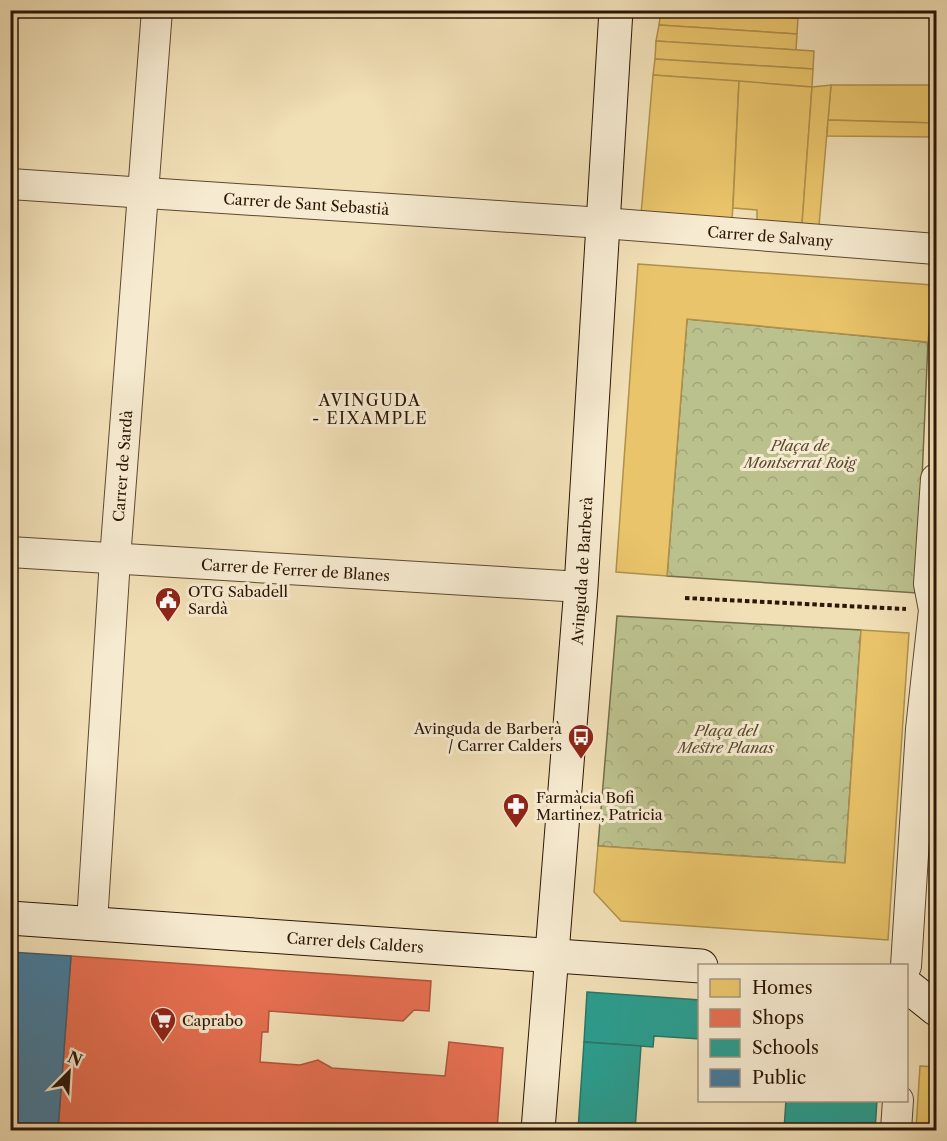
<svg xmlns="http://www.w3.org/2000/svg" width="947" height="1141" font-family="'Libre Caslon Text',serif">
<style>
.park{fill:url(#park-crowns);stroke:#746c49;stroke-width:1.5}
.homes{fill:#e9c46a;stroke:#b0904c;stroke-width:1.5}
.shops{fill:#e76f51;stroke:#af543a;stroke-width:1.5}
.schools{fill:#2a9d8f;stroke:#2b7466;stroke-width:1.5}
.public{fill:#457b9d;stroke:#3e5d6f;stroke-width:1.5}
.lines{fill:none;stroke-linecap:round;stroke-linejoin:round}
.street-casing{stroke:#5d4831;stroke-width:32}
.secondary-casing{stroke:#2c1605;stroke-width:35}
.path{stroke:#2c1605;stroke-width:4;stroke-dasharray:4.5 3;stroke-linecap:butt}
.street{stroke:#f6ead0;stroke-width:30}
.secondary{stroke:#f6ead0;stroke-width:33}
.labels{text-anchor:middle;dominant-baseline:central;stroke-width:6;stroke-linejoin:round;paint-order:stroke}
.street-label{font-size:15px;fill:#2c1605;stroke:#f6ead0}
.park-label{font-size:15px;font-style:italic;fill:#57492e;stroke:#f6ead0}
.poi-label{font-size:15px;fill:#2c1605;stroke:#f6ead0;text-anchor:start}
.neighbourhood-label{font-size:16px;letter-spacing:1.5px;fill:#2c1605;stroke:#f6ead0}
</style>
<defs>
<pattern id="park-crowns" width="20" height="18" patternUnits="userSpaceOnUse" patternTransform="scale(1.5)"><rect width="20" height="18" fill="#bbc18d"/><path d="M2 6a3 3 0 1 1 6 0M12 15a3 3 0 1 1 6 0" fill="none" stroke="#a1a578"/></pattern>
</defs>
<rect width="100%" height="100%" fill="#f1dfb6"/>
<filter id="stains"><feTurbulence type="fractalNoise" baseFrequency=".00333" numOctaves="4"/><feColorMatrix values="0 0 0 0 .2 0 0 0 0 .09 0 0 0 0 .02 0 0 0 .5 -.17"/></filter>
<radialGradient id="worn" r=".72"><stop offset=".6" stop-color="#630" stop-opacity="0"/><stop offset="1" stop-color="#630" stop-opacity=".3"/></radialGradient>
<!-- park -->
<g class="park">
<polygon points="687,319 928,342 917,593 667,576"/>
<polygon points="617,616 861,630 845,863 598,846"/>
</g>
<!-- homes -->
<g class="homes">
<polygon points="661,10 798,18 797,34 659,25"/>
<polygon points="691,10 798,10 798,18"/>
<polygon points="659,25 797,34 796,50 656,41"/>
<polygon points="656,41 814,51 813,69 655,59"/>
<polygon points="655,59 813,69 812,87 653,75"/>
<polygon points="653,75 739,81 732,222 641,214"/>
<polygon points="739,81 812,87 802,224 757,222 757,210 733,208"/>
<polygon points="831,85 936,85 936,123 828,120"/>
<polygon points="831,85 819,226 802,224 812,87"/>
<polygon points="828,120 936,123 936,137 827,136"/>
<polygon points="638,264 933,285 928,342 687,319 667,576 616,572"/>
<polygon points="861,630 909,633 888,940 621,921 594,892 598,846 845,863"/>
<polygon points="920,1066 936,1067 936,1130 916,1130"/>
</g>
<!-- shops -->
<polygon class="shops" points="71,956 431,981 429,1011 414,1010 403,1021 269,1011 268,1032 262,1032 260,1062 300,1065 318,1060 332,1068 445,1076 449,1042 503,1048 497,1130 58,1130"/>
<!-- schools -->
<g class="schools">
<polygon points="587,992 700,1000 700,1039 654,1036 653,1047 584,1042"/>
<polygon points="584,1042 641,1046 635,1130 578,1130"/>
<polygon points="786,1100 877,1100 875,1130 784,1130"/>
</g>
<!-- public -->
<polygon class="public" points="10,952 71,956 58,1130 10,1130"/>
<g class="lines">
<!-- street casing -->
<g class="street-casing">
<g id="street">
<path id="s1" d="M10 184 603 223 936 249"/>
<path id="s2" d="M10 552 581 587"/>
<path id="s3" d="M92 923 115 559 157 10"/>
<polyline points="906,966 921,729 934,610 929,584 936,479"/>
<polyline points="896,1130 898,1100"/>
</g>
</g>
<!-- secondary casing -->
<g class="secondary-casing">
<g id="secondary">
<path id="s4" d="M10 918 701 966"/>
<polyline points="906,985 936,1009"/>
<path id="s5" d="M538 1130 581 587 616 10"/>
</g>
</g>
<!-- path -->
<polyline class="path" points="685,598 906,609"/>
<!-- street -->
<use href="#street" class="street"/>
<!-- secondary -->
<use href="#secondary" class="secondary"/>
</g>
<!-- icons -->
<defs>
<g id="civic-pin" transform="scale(1.35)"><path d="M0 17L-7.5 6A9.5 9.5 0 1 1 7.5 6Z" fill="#8f2418" stroke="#f6ead0"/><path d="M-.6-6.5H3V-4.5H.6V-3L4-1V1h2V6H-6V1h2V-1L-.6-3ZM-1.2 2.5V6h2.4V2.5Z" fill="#fff"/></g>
<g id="bus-pin" transform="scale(1.35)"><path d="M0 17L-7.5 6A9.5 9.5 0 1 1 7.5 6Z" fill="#8f2418" stroke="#f6ead0"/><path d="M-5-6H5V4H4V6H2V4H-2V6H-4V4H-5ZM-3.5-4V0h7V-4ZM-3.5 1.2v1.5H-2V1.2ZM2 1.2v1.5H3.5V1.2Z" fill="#fff"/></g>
<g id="pharmacy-pin" transform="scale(1.35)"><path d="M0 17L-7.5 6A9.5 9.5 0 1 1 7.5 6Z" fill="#8f2418" stroke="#f6ead0"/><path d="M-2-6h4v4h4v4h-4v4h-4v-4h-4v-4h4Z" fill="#fff"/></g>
<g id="supermarket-pin" transform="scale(1.35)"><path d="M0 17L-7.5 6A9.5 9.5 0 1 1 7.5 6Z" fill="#8f2418" stroke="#f6ead0"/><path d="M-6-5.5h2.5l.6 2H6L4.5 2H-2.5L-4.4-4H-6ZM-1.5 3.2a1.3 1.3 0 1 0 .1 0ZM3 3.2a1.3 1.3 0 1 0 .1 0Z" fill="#fff"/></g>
</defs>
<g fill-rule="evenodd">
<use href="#civic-pin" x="168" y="600"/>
<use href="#bus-pin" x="581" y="737"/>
<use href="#pharmacy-pin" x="516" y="806"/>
<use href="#supermarket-pin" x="163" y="1020"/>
</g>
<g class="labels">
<!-- street labels -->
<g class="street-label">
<text stroke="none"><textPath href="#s1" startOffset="297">Carrer de Sant Sebastià</textPath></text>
<text stroke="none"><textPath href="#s1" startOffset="762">Carrer de Salvany</textPath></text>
<text stroke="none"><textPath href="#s3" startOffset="458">Carrer de Sardà</textPath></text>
<text stroke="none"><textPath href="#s2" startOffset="286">Carrer de Ferrer de Blanes</textPath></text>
<text stroke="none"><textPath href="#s5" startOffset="561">Avinguda de Barberà</textPath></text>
<text stroke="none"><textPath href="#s4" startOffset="346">Carrer dels Calders</textPath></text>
</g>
<!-- park labels -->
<g class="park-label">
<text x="800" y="445">Plaça de<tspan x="800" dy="17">Montserrat Roig</tspan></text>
<text x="726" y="730">Plaça del<tspan x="726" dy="17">Mestre Planas</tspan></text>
</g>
<!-- poi labels -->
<g class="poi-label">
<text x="188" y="591">OTG Sabadell<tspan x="188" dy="17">Sardà</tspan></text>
<text x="562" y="728" text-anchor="end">Avinguda de Barberà<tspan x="562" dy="17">/ Carrer Calders</tspan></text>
<text x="536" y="797">Farmàcia Bofi<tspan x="536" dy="17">Martinez, Patricia</tspan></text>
<text x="182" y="1020">Caprabo</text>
</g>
<!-- neighbourhood labels -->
<g class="neighbourhood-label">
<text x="370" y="400">AVINGUDA<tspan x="370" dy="18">- EIXAMPLE</tspan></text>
</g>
</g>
<!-- margin -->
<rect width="947" height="1141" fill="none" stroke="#f1dfb6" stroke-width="36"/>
<rect x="12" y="12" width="923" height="1117" fill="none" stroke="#2c1605" stroke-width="3"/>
<rect x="18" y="18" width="911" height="1105" fill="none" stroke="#2c1605" stroke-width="1.5"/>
<!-- legend -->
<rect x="698" y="964" width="210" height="138" fill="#f6ead0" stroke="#a5957f" stroke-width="1.5"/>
<rect x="710" y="979" width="30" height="18" fill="#e9c46a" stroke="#a5957f" stroke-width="1.5"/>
<text x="752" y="994" font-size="18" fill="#2c1605">Homes</text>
<rect x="710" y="1009" width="30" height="18" fill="#e76f51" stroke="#a5957f" stroke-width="1.5"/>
<text x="752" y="1024" font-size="18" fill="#2c1605">Shops</text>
<rect x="710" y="1039" width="30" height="18" fill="#2a9d8f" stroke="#a5957f" stroke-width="1.5"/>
<text x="752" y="1054" font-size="18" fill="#2c1605">Schools</text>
<rect x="710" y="1069" width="30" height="18" fill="#457b9d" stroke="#a5957f" stroke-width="1.5"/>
<text x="752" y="1084" font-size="18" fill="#2c1605">Public</text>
<!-- north arrow -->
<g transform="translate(69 1072) rotate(24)" stroke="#f6ead0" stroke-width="4.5" paint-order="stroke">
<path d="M0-4.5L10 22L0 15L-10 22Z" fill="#2c1605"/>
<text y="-9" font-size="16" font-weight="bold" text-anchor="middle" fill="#2c1605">N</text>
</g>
<rect width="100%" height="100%" filter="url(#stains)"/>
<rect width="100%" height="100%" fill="url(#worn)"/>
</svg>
